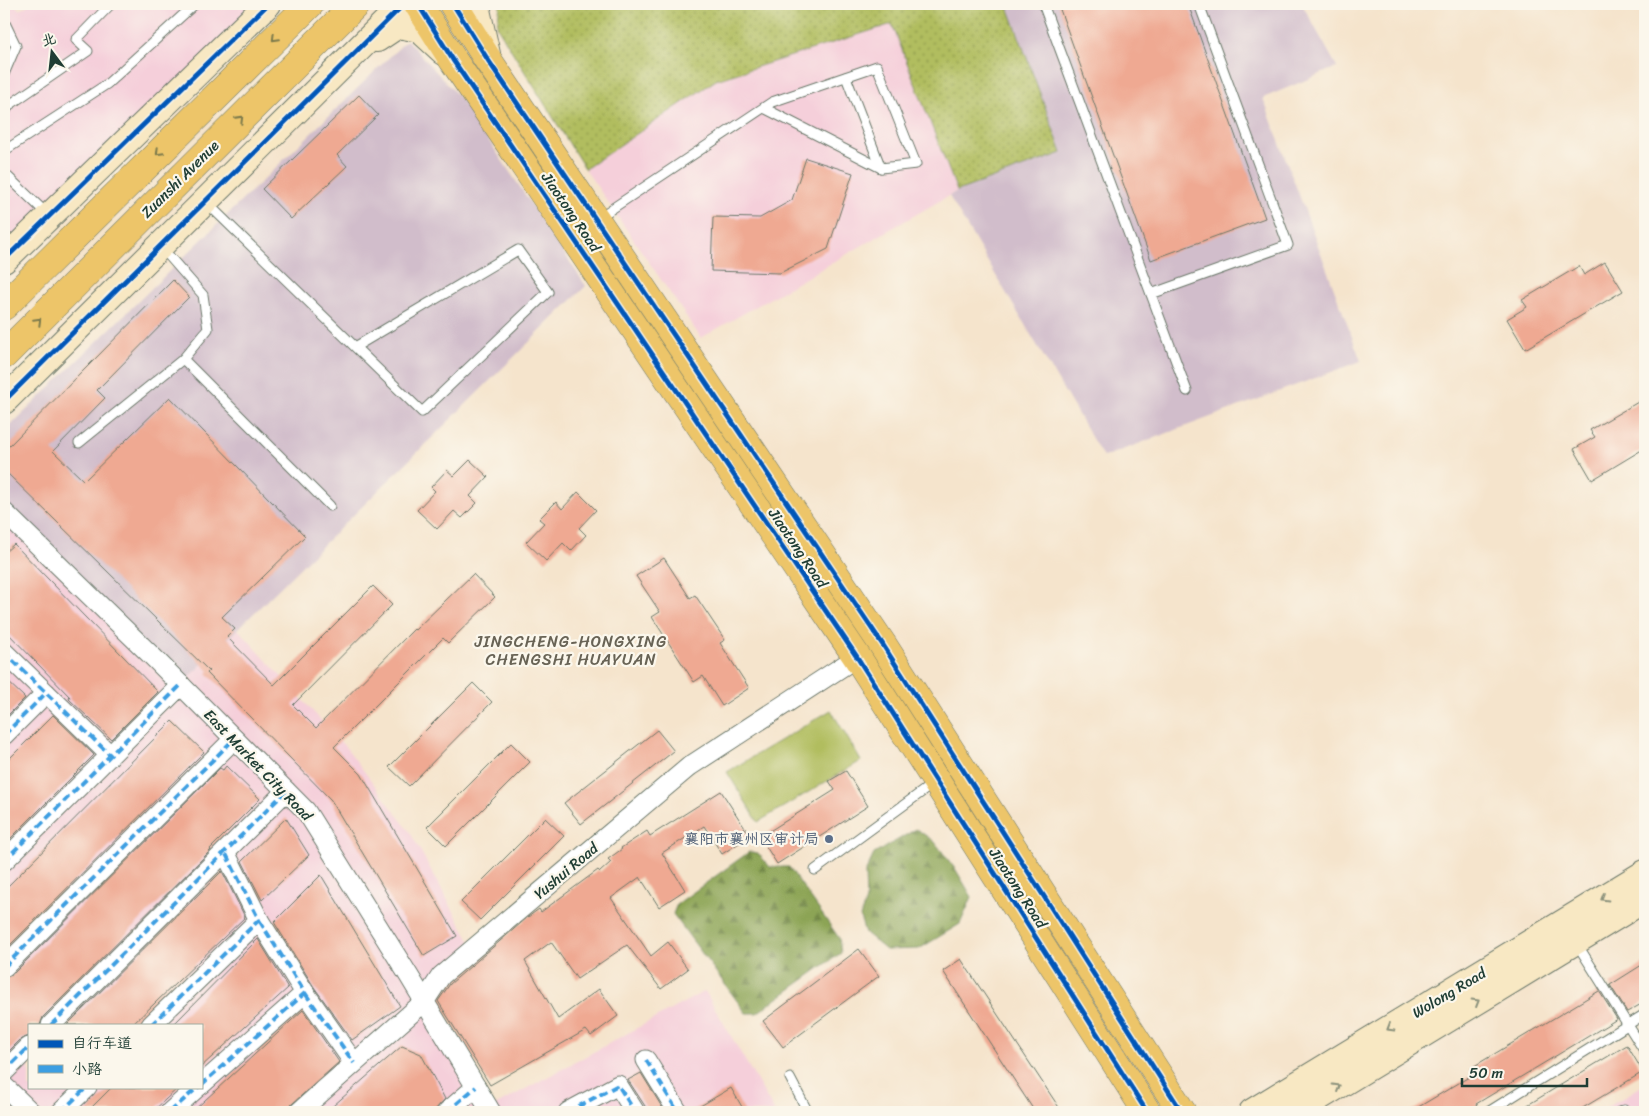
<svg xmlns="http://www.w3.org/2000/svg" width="1649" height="1116" font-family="Sriracha,'LXGW WenKai TC',sans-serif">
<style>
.built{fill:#f5cfda;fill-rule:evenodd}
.industrial{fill:#d1bdcb}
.grass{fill:#b1bd5e;stroke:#687d49}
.forest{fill:url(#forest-firs);stroke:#567044}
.park{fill:url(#park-dots);stroke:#687d49}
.building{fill:#efa992}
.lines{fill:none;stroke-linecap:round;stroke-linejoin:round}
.lane-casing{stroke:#6a7769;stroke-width:11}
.street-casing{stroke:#6a7769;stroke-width:21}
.secondary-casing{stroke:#6a7769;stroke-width:28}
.primary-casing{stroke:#6a7769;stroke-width:29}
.highway-casing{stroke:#6a7769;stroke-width:29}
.lane{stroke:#fff;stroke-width:9}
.street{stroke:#fff;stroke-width:19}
.secondary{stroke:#f8e8c3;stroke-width:26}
.primary{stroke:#edc569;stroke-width:28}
.highway{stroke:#edc569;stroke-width:28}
.quiet{stroke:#3c9ee2;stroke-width:4;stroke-dasharray:8 4;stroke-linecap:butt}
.cycleway-casing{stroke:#fbf7ec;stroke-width:8}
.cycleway{stroke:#0057b8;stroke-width:5}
.oneway{stroke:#7c7a4c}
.oneway2{stroke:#8c927c}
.service-dot{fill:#5c6f8a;stroke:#fbf7ec;stroke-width:2}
.labels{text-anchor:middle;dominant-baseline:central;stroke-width:4.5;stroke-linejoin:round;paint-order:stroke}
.street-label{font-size:15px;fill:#1f3d34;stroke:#fbf7ec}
.service-label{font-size:15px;fill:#4e5e75;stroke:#fbf7ec;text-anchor:end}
.neighbourhood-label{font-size:16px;letter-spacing:1px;fill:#686355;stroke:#fbf7ec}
</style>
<defs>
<pattern id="forest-firs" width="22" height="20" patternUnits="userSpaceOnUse" patternTransform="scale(1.25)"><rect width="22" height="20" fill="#8ca455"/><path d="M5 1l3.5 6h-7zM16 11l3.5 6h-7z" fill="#728747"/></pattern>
<pattern id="park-dots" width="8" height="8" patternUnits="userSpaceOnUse" patternTransform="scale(1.25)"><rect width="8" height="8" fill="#b1bd5e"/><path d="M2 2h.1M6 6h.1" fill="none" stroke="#8f9b4e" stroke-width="1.8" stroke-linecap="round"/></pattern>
</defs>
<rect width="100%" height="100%" fill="#fbf7ec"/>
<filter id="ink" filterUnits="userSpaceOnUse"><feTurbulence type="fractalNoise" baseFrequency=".02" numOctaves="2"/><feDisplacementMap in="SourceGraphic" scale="10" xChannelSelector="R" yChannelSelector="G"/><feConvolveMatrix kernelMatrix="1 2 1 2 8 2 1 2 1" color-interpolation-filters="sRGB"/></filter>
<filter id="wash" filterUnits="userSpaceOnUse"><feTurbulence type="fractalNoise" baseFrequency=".0096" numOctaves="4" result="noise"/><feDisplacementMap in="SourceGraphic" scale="20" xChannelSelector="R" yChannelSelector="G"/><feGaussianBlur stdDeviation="1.12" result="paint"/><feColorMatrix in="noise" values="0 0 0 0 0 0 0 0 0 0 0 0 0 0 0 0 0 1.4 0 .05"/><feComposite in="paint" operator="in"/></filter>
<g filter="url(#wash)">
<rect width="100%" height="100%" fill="#f5e4cc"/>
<!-- built -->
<g class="built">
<polygon points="4,4 14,4 20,10 29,4 268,4 4,260"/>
<polygon points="893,24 957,191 701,338 585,169 716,80"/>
<path d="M4 512 181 684 238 629 348 750 410 832 474 948 425 1002 489 1109 705 991 775 1112H4ZM29 1025H201V1087H29Z"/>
<polygon points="1645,1084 1645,1112 1600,1112"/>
</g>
<!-- industrial -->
<g class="industrial">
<polygon points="1007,4 1302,4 1337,67 1263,98 1361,361 1103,457 949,196 957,191 1062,153"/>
<polygon points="407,40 461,99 586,286 181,685 4,512 4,432"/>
</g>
<!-- grass -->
<polygon class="grass" points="831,710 861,761 758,822 727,772"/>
<!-- forest -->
<g class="forest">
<polygon points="916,829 934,841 956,870 972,897 960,924 919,949 886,950 865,933 860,917 866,900 865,873 874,854"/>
<polygon points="749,852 758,853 770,867 789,867 839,938 841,953 757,1013 746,1013 673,914 677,904"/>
</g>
<!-- park -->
<polygon class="park" points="500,4 1007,4 1062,153 957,191 892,24 716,80 585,169 497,27"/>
<g id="blocks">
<!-- building -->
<g class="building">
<polygon points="1058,4 1188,4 1265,218 1151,260"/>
<polygon points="359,95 378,115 337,155 347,166 291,219 262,189"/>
<polygon points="806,158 853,173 828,249 780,273 711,271 713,217 760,218 792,200"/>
<polygon points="1605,262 1623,291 1525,349 1507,319 1527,307 1522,300 1579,266 1584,275"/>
<polygon points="173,280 189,297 97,390 105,398 53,451 84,481 170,397 305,536 222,617 235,629 227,637 274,685 373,586 392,605 293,705 316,728 414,629 415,630 473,574 495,597 448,643 443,638 334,747 361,774 457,936 424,956 331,800 207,673 209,671 4,470 4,451"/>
<polygon points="1645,398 1645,448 1592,480 1574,449 1595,437 1590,430"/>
<polygon points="470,460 488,477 470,496 477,503 462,518 454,511 437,529 417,510 435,491 431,487 447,470 454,476"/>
<polygon points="578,492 596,510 579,528 586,535 571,551 563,543 546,561 526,542 544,523 539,519 556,502 562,509"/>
<polygon points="14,544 158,692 111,739 69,699 70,697 4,629 4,553"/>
<polygon points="664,558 690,598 695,595 725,640 720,643 749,688 722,706 703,676 694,682 652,617 660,612 636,576"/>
<polygon points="4,678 25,698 4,719"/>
<polygon points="473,683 492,702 409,786 389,767"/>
<polygon points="53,715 94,755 4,845 4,764"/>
<polygon points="172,721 204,752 4,951 4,890"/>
<polygon points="657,730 674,751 581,824 564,803"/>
<polygon points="511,743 530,762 446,846 427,827"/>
<polygon points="226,766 260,799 210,849 211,850 43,1017 40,1025 29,1025 29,1036 21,1039 9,1051 4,1046 4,978 12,975 220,768 223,770"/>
<polygon points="846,771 868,806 777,864 760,837 835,790 829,781"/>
<polygon points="721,791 750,836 722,854 704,826 662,853 685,890 659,907 640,877 611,898 651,956 668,942 688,969 661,989 627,945 577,979 551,942 525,961 558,1019 599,989 618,1016 591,1036 586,1030 490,1085 438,1001 450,984 528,917 539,909 541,912 598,870 600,872 611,862 608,859 622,849 621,848 647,831 650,836"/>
<polygon points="286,818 309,855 262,900 242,861"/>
<polygon points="545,818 564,836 480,920 461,902"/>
<polygon points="222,871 245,917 132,1025 67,1025"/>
<polygon points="321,875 400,1006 352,1040 314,987 274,922"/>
<polygon points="258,939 288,988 201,1067 201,1025 173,1025"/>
<polygon points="859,949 879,976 783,1047 763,1021"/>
<polygon points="961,959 1062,1112 1035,1112 943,971"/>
<polygon points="1645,963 1645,1002 1627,1012 1610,985"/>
<polygon points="1599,991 1617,1019 1476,1104 1481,1112 1410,1112 1474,1074 1471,1068"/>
<polygon points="303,1010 339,1062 292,1104 288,1109 284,1112 192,1112"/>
<polygon points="1627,1045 1643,1072 1576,1112 1516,1112"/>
<polygon points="402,1046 421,1054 445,1099 433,1112 326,1112"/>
<polygon points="641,1073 665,1112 646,1112 645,1106 628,1080"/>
<polygon points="112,1087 179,1087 152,1112 87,1112"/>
<polygon points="731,1088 745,1112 690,1112"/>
</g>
</g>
</g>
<g filter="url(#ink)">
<use href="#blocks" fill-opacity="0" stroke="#6a7769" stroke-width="1"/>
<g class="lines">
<!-- lane casing -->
<g class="lane-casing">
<g id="lane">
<polyline points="1043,4 1187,391"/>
<polyline points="4,21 16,46 4,74"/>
<polyline points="846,77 881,168"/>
<polyline points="4,116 8,106 88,51 76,40 111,4"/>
<polyline points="4,151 107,84 195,4"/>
<polyline points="4,173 47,214"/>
<polyline points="207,203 422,412 548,292 518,250 355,347"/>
<polyline points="598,218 772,102 877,66 916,164 881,168 764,108"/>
<polyline points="162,248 203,295 208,329 183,359 330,506"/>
<polyline points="1151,294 1288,245 1199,4"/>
<polyline points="79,443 183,359"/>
<polyline points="815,870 934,783"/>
<polyline points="1577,944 1645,1052"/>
<polyline points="790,1078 808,1112"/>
<polyline points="1488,1112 1645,1014"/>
<polyline points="1619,1112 1624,1110 1625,1112"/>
</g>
</g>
<!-- street casing -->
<g class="street-casing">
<g id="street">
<polyline points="4,512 154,658 306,811 409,976 491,1112"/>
<polyline points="4,652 110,755"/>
<polyline points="4,735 46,693"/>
<polyline points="4,861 181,685"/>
<polyline points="4,967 234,739"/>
<polyline points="305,993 354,1063"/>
<polyline points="51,1025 286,791"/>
<polyline points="151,1025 259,920 225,852"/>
<polyline points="646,1060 678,1112"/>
<polyline points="4,1072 29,1047"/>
<polyline points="201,1085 305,993 259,920"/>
<polyline points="4,1086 31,1112"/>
<polyline points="61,1112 87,1087"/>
<polyline points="170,1112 198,1087"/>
<polyline points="299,1112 424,1002 441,976 690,766 857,657"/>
<polyline points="447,1112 476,1087"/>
<polyline points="568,1112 618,1085 635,1112"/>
</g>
</g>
<!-- secondary casing -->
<g class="secondary-casing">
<g id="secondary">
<polyline points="479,4 477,10 487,54"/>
<polyline points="377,39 398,25 419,29 444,52"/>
<polyline points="4,260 268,4"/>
<polyline points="4,401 404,4"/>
<polyline points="1252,1112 1645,873"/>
<polyline points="1295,1112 1645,899"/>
</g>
</g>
<!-- primary casing -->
<g class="primary-casing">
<g id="primary">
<polyline points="418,4 453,60 857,657 1147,1112"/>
<polyline points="453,4 488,60 883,645 1182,1112"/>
</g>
</g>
<!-- highway casing -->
<g class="highway-casing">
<g id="highway">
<polyline points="4,306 310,4"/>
<polyline points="4,355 356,4"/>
</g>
</g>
<!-- lane -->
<use href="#lane" class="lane"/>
<!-- street -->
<use href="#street" class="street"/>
<!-- secondary -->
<use href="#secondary" class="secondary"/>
<!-- primary -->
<use href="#primary" class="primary"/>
<!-- highway -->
<use href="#highway" class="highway"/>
<!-- quiet -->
<g class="quiet">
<polyline points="4,652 110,755"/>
<polyline points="4,735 46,693"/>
<polyline points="4,861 181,685"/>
<polyline points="4,967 234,739"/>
<polyline points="305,993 354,1063"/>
<polyline points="51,1025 286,791"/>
<polyline points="151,1025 259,920 225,852"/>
<polyline points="646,1060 678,1112"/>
<polyline points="4,1072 29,1047"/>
<polyline points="201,1085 305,993 259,920"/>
<polyline points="61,1112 87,1087"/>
<polyline points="170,1112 198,1087"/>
<polyline points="447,1112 476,1087"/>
<polyline points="568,1112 618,1085 635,1112"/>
</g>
<!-- cycleway casing -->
<g class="cycleway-casing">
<g id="cycleway">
<polyline points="418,4 453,60 857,657 1147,1112"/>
<polyline points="453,4 488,60 883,645 1182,1112"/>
<polyline points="4,260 268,4"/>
<polyline points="4,401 404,4"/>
</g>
</g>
<!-- cycleway -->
<use href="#cycleway" class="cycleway"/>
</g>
<!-- one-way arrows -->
<defs><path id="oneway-chevron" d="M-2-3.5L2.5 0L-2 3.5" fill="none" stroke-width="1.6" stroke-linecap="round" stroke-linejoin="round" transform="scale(1.25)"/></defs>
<g class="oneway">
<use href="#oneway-chevron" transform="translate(275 38) rotate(135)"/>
<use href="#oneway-chevron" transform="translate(240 119) rotate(-45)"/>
<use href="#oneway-chevron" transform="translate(159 152) rotate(135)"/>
<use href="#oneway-chevron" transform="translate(38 321) rotate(-45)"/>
</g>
<g class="oneway2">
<use href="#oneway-chevron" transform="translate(1604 898) rotate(149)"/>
<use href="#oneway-chevron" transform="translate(1476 1002) rotate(-31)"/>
<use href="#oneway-chevron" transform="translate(1390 1028) rotate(149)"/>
<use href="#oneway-chevron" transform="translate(1337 1087) rotate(-31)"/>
</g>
</g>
<!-- markers -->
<circle class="service-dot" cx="829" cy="839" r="5"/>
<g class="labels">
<!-- street labels -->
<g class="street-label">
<text transform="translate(180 179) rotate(-45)">Zuanshi Avenue</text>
<text transform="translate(571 212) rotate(56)">Jiaotong Road</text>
<text transform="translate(798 548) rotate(56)">Jiaotong Road</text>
<text transform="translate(258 765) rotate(46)">East Market City Road</text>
<text transform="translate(566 871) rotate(-40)">Yushui Road</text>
<text transform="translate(1018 888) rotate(57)">Jiaotong Road</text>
<text transform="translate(1449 993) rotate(-31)">Wolong Road</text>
</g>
<!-- service labels -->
<g class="service-label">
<text x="819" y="839">襄阳市襄州区审计局</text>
</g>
<!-- neighbourhood labels -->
<g class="neighbourhood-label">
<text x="571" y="641">JINGCHENG-HONGXING<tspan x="571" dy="18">CHENGSHI HUAYUAN</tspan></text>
</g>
</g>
<!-- margin -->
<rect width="1649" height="1116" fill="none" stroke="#fbf7ec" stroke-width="20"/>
<!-- legend -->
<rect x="28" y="1024" width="175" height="65" fill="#fbf7ec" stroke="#a3ada2"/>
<rect x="38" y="1040" width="25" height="8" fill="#0057b8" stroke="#a3ada2"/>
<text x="72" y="1048" font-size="15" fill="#1f3d34">自行车道</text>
<rect x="38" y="1065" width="25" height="8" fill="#3c9ee2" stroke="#a3ada2"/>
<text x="72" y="1074" font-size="15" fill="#1f3d34">小路</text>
<!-- north arrow -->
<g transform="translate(52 52) rotate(345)" stroke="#fbf7ec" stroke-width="4" paint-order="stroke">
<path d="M0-4L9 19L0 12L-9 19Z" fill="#1f3d34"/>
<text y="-8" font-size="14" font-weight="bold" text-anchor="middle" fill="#1f3d34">北</text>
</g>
<!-- scale -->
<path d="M1462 1078v8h125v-8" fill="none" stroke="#1f3d34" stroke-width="2.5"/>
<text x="1469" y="1078" font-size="15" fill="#1f3d34" stroke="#fbf7ec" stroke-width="4" paint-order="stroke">50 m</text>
</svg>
